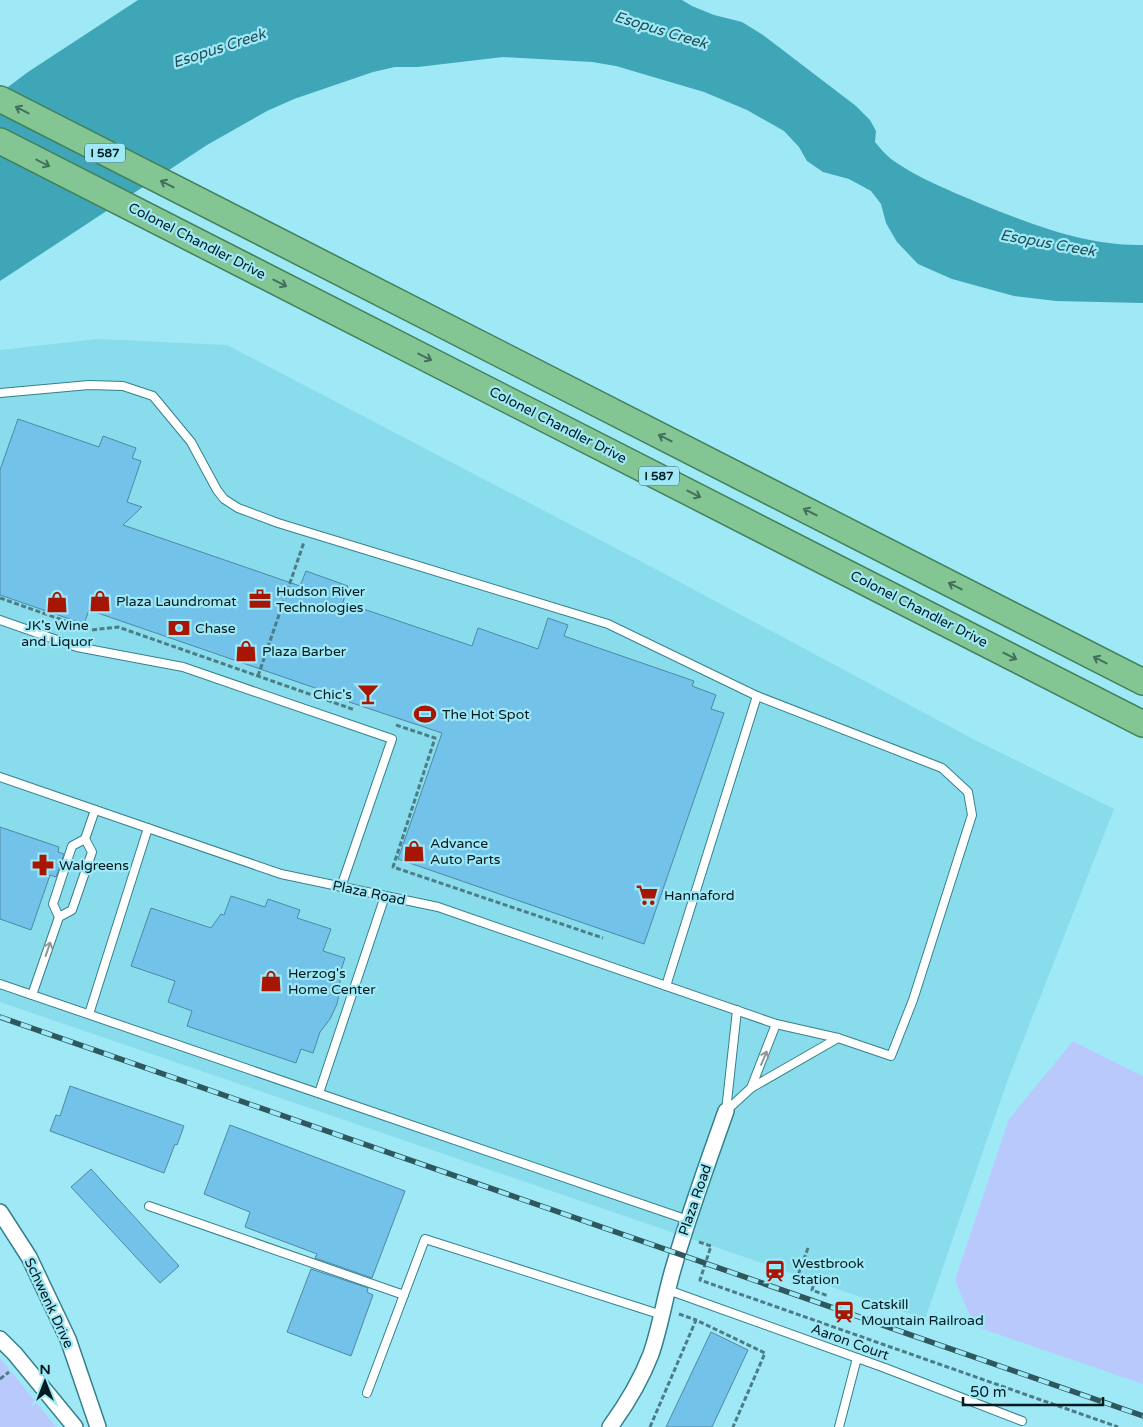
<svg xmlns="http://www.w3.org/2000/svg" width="1143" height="1427" font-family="'Varela Round',sans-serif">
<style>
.built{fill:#89dcec}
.green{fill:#b9c9fb}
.water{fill:#3fa6b7}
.building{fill:#72c2e9;stroke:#4e89a5}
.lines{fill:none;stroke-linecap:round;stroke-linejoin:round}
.service-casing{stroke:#36808d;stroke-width:10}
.minor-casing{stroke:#36808d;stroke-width:18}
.trunk-casing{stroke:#41805a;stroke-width:28}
.path{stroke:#4c7c85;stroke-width:3;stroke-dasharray:5 2.5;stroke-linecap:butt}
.service{stroke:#fff;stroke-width:8}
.minor{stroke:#fff;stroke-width:15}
.trunk{stroke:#83c694;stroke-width:25}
.rail-casing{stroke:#2f575e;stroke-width:5.5}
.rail{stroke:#9fe8f6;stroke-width:4;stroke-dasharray:11;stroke-linecap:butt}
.oneway{stroke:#42705a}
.oneway2{stroke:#8c989a}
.labels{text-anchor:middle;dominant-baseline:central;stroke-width:4.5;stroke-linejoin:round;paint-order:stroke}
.shield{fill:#9fe8f6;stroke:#305860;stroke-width:1}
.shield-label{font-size:12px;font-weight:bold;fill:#001a1f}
.street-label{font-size:14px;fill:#001a1f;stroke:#9fe8f6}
.poi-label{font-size:14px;fill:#001a1f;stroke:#9fe8f6;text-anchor:start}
.water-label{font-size:15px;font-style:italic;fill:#214e56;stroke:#9fe8f6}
</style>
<rect width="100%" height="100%" fill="#9fe8f6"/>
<!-- built -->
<polygon class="built" points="98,339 227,345 646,564 973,739 1114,809 1008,1079 925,1319 0,1002 0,350"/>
<!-- green -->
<g class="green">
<polygon points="1073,1041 1143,1076 1143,1384 974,1326 955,1280 1009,1119"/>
<polygon points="0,1358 56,1427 0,1427"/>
</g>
<!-- water -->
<path class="water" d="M138 0H682L692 6 714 15 742 22 763 35 856 106 870 120 876 131 875 142C880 148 885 154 891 159 917 178 951 191 981 204 1033 225 1086 246 1143 245V303L1056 301 1014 296 952 279 918 264 897 242 886 223 881 204 871 191 849 179 823 172 807 161 799 147 784 131 747 110 704 92 616 66 592 62 503 57 418 67H395L373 72 294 99 267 111 207 145 0 281V93L28 72Z"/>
<!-- building -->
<g class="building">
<polygon points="18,419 99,447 103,436 136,448 132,458 141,461 127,502 142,507 123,525 300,586 306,571 348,586 343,602 472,646 478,628 538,649 548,618 568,625 564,636 694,681 692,686 716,695 711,709 724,713 644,944 398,859 442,733 349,702 350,700 89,610 84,624 0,595 0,470"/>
<polygon points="0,827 59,847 58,852 64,854 56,877 50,875 31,930 0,919"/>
<polygon points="231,896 265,907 268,899 300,910 297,918 331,929 323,951 345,958 340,973 340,989 337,1004 330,1019 320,1032 313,1053 301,1049 296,1063 187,1026 192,1011 168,1002 175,981 131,966 151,908 211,928 221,914 224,915"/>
<polygon points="70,1086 184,1126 177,1145 175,1144 164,1173 50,1131 56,1115 60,1116"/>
<polygon points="230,1125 405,1191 372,1278 315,1258 317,1254 245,1227 250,1212 204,1194"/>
<polygon points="91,1169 179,1266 160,1283 71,1187"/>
<polygon points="311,1269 368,1288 367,1292 373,1295 351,1356 287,1332"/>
<polygon points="711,1332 748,1350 712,1427 666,1427"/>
</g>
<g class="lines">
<!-- service casing -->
<g class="service-casing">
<g id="service">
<polyline points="0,393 89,385 123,386 153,396 191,442 217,490 224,499 238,508 278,523 608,624 757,696 942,768 968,792 972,815 913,1000 891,1056 838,1038 776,1024 438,907 281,874 0,777"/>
<polyline points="0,620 77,647 183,667 392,739 341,887"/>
<polyline points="59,917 53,904 72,846 85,839"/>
<polyline points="0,984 688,1220"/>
<polyline points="666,986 757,696"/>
<polyline points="32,995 59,917 72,910 92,852 85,839 95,810"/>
<polyline points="89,1014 148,828"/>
<polyline points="751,1088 838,1038"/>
<polyline points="319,1093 385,896"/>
<polyline points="726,1111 751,1088 776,1024"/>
<polyline points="726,1111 737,1010"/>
<polyline points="149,1206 404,1295"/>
<polyline points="668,1290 885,1368 1022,1421"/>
<polyline points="367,1393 425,1239 662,1315"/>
<polyline points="839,1427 857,1358"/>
</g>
</g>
<!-- minor casing -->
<g class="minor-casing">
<g id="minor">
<polyline points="0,1212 29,1257 68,1339 98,1427"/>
<polyline points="0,1339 15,1354 75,1427"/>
<path d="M610 1427C626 1405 641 1380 651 1354 661 1325 665 1295 674 1266 689 1214 708 1162 726 1111"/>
</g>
</g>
<!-- trunk casing -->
<g class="trunk-casing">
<g id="trunk">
<polyline points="0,99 1143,682"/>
<polyline points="0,141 1143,724"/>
</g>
</g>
<!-- path -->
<g class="path">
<polyline points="0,598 91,630 118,627 355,710"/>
<polyline points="258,676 304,542"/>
<polyline points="396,725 435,738 393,867 603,938"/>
<polyline points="699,1242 711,1246 700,1280 1118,1427"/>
<polyline points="808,1248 797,1278 814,1283 812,1290 828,1296"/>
<polyline points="679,1314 696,1320"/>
<polyline points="0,1379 9,1372"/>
<polyline points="650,1427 696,1320 765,1353 733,1427"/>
</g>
<!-- service -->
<use href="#service" class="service"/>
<!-- minor -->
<use href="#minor" class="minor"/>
<!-- trunk -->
<use href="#trunk" class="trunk"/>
<!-- rail casing -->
<g class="rail-casing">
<polyline id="rail" points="0,1017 1143,1416"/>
</g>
<!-- rail -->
<use href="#rail" class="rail"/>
</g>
<!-- one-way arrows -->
<defs><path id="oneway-shaft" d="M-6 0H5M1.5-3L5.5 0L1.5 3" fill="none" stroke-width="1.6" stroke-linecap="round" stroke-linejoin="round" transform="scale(1.25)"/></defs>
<g class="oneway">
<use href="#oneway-shaft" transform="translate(22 110) rotate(-153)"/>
<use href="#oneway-shaft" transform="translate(43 163) rotate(27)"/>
<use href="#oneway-shaft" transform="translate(167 184) rotate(-153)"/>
<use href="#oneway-shaft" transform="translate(280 283) rotate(27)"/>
<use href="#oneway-shaft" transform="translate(425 357) rotate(27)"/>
<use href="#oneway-shaft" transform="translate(665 438) rotate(-153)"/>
<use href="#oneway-shaft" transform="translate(694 494) rotate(27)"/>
<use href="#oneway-shaft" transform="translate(810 512) rotate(-153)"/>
<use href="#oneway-shaft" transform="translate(955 586) rotate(-153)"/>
<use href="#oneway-shaft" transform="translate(1010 656) rotate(27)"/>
<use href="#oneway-shaft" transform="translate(1100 660) rotate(-153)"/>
</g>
<g class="oneway2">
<use href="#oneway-shaft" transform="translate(48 949) rotate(-71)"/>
<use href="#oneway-shaft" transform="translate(764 1058) rotate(-67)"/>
</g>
<!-- icons -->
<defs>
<g id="office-bare" transform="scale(1.725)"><path d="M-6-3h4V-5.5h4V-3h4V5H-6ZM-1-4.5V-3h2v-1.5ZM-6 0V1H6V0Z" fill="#a71603" stroke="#9fe8f6" stroke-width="2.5" paint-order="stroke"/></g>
<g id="shop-bare" transform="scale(1.725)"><path d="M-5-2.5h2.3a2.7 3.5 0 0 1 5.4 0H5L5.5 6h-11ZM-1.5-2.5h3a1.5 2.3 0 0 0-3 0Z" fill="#a71603" stroke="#9fe8f6" stroke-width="2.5" paint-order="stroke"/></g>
<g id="bank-bare" transform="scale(1.725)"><path d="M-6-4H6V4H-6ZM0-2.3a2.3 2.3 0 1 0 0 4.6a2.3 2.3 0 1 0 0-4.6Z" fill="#a71603" stroke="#9fe8f6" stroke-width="2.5" paint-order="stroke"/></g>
<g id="bar-bare" transform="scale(1.725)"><path d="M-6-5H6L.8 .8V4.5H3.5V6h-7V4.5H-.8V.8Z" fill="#a71603" stroke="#9fe8f6" stroke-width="2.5" paint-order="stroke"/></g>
<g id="stadium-bare" transform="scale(1.725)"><path d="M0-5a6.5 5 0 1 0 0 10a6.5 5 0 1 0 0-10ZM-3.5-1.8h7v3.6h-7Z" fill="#a71603" stroke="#9fe8f6" stroke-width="2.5" paint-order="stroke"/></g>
<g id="pharmacy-bare" transform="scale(1.725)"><path d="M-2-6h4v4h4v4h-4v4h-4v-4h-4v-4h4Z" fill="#a71603" stroke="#9fe8f6" stroke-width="2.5" paint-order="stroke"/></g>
<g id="supermarket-bare" transform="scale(1.725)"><path d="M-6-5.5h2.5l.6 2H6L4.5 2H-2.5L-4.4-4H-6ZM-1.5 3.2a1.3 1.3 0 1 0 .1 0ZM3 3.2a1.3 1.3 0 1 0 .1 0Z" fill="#a71603" stroke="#9fe8f6" stroke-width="2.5" paint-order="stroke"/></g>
<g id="station-bare" transform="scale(1.725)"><path d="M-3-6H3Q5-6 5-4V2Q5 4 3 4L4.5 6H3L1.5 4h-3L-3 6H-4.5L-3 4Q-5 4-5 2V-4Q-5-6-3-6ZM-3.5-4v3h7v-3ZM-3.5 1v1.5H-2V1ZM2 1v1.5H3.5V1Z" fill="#a71603" stroke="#9fe8f6" stroke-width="2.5" paint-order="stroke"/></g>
</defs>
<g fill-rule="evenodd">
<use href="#office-bare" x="260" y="599"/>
<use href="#shop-bare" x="100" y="601"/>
<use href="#shop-bare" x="57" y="602"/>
<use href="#bank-bare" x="179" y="628"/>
<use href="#shop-bare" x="246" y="651"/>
<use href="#bar-bare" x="368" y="694"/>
<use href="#stadium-bare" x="425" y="714"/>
<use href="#shop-bare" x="414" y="851"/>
<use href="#pharmacy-bare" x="43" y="865"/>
<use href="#supermarket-bare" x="647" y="895"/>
<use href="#shop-bare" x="271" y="981"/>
<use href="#station-bare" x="775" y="1271"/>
<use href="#station-bare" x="844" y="1312"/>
</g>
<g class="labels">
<!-- shield labels -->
<g class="shield">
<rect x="85" y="143.5" width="40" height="19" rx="4"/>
<rect x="639" y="466.5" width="40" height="19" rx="4"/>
</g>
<g class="shield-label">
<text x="105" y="153">I 587</text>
<text x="659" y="476">I 587</text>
</g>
<!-- street labels -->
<g class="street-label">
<text transform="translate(197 241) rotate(27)">Colonel Chandler Drive</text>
<text transform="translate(558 425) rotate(27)">Colonel Chandler Drive</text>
<text transform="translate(919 609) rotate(27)">Colonel Chandler Drive</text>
<text transform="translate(369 893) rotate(12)">Plaza Road</text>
<text transform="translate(695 1200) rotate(-71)">Plaza Road</text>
<text transform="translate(49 1303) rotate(65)">Schwenk Drive</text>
<text transform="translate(850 1342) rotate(20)">Aaron Court</text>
</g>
<!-- poi labels -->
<g class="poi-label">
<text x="276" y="591">Hudson River<tspan x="276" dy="16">Technologies</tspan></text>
<text x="116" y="601">Plaza Laundromat</text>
<text x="57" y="625" text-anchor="middle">JK's Wine<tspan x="57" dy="16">and Liquor</tspan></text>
<text x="195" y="628">Chase</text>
<text x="262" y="651">Plaza Barber</text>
<text x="352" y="694" text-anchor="end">Chic's</text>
<text x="442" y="714">The Hot Spot</text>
<text x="430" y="843">Advance<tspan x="430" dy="16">Auto Parts</tspan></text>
<text x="59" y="865">Walgreens</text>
<text x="664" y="895">Hannaford</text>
<text x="288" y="973">Herzog's<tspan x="288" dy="16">Home Center</tspan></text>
<text x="792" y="1263">Westbrook<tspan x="792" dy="16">Station</tspan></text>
<text x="861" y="1304">Catskill<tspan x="861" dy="16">Mountain Railroad</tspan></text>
</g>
<!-- water labels -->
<g class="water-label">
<text transform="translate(661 30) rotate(17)">Esopus Creek</text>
<text transform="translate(219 48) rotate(-18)">Esopus Creek</text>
<text transform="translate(1048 243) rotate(10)">Esopus Creek</text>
</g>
</g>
<!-- north arrow -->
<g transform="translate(45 1382)" stroke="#9fe8f6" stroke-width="4" paint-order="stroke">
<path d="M0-4L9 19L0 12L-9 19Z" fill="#001a1f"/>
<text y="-8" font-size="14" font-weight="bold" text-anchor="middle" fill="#001a1f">N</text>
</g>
<!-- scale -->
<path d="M963 1397v8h140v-8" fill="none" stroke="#001a1f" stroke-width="2.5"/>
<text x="970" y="1397" font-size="15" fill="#001a1f" stroke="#9fe8f6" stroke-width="4" paint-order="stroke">50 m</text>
</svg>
